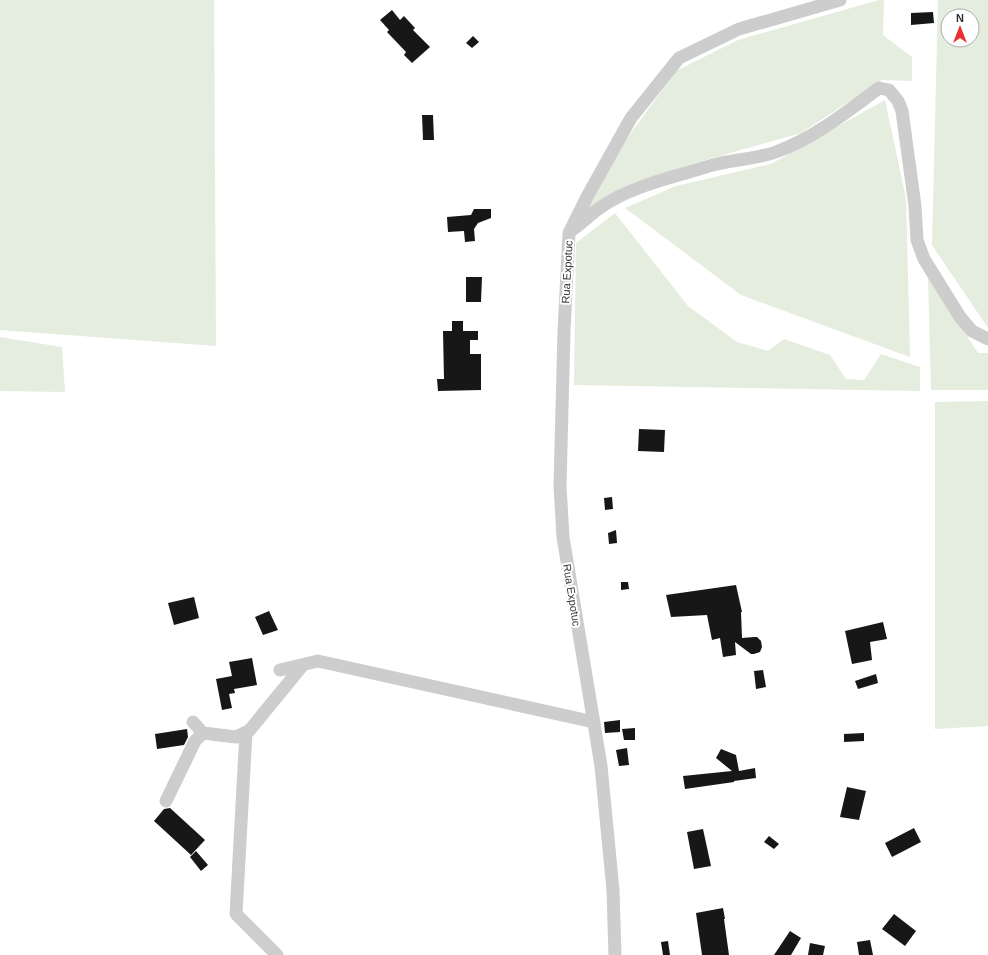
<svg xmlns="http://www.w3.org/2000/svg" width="988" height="955" font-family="Helvetica,sans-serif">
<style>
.green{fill:#e5edde;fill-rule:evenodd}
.building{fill:#171717}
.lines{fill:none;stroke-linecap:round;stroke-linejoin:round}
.minor{stroke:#cdcdcd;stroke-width:13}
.labels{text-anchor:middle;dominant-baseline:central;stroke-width:4;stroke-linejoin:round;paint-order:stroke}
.street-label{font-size:11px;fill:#303030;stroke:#fff}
</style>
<rect width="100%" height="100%" fill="#fff"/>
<!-- green -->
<g class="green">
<polygon points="0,0 214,0 216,346 0,330"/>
<polygon points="879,0 884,0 883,35 912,57 912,81 882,80 801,133 702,161 632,183 582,214 615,155 676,71 738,40"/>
<path d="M938 0H988V328L932 245ZM948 16H972V40H948Z"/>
<polygon points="885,100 906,198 910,357 741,295 625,208 676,186 771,164"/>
<polygon points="615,213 688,306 737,342 768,351 784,339 830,355 846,379 864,380 881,354 920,367 920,391 574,385 576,243"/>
<polygon points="928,275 978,353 988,353 988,390 931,390"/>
<polygon points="0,337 62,347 65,392 0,391"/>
<polygon points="988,401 988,726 935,729 935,402"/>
</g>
<!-- building -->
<g class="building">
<polygon points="392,10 400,20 404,16 415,28 413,30 430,47 412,63 404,55 406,52 387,32 389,30 380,20"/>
<polygon points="933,12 934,23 911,25 911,13"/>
<polygon points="473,36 479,42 472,48 466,43"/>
<polygon points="422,115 433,115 434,140 423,140"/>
<polygon points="474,209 491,209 491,218 478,223 474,229 475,241 465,242 464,231 448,232 447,217 471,215"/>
<polygon points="466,277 482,277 481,302 466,302"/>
<polygon points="452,321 463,321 463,331 478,331 478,340 470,340 470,354 481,354 481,390 438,391 437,379 444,379 443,331 452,331"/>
<polygon points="639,429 665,430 664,452 638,451"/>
<polygon points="612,497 613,509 605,510 604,498"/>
<polygon points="616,530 617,543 609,544 608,533"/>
<polygon points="621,582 628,582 629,589 621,590"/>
<polygon points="736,585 742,612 741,612 742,638 754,637 757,637 761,641 762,647 760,652 754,654 751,654 735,642 736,655 723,657 720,638 712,640 707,615 671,617 666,595"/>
<polygon points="194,597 199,618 174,625 168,603"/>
<polygon points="269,611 278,630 263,635 255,617"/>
<polygon points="883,622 887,639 870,642 872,660 852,664 845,631"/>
<polygon points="252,658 257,685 234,689 235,693 229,694 232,708 222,710 216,679 232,676 229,662"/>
<polygon points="763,670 766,687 756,689 754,671"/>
<polygon points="876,674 878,683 858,689 855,681"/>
<polygon points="620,720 620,732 605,733 604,722"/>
<polygon points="635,728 635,740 624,740 622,729"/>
<polygon points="187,729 188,737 184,745 157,749 155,734"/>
<polygon points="864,733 864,741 844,742 844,734"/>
<polygon points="627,748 629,765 619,766 616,750"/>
<polygon points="721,749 736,755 739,771 755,768 756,778 734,781 734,782 685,789 683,776 732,771 716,758"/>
<polygon points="847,787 866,791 859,820 840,817"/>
<polygon points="170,808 205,840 191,855 154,821 164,809"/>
<polygon points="914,828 921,842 892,857 885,843"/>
<polygon points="703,829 711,866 694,869 687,832"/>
<polygon points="769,836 779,844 774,849 764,842"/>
<polygon points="196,851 208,865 201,871 190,857"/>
<polygon points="723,908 725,919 724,919 729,955 702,955 696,913"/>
<polygon points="894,914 916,931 905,946 882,929"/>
<polygon points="790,931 801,938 791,955 774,955"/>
<polygon points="870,940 873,955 859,955 857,942"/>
<polygon points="668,941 670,955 663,955 661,942"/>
<polygon points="810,943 825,946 823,955 808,955"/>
</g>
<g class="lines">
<!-- minor -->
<g class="minor">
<path d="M572 230C582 223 591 214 601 207 624 191 654 182 682 174 693 171 705 167 717 164 736 159 757 159 776 152 814 138 847 112 879 88L889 90 898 101 902 111 915 206 917 240 924 259 960 317 972 331 988 339"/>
<polyline points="280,670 318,661 594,722"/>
<polyline points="193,722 203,733 236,737 249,731 303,665"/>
<polyline points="246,732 236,914 277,955"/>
<polyline points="166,801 195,741 203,733"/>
<polyline points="615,955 613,890 601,766 563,537 560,486 564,331 569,233 588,195 631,118 679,58 739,29 840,0"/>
</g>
</g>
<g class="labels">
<!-- street labels -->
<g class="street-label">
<text transform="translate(567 272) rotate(-87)">Rua Expotuc</text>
<text transform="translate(572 595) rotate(81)">Rua Expotuc</text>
</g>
</g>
<!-- north arrow -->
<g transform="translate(960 28)"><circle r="19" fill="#ffffff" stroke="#acacac"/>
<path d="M0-3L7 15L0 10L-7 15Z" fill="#ea3030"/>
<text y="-6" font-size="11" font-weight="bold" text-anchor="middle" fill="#303030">N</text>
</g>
</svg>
